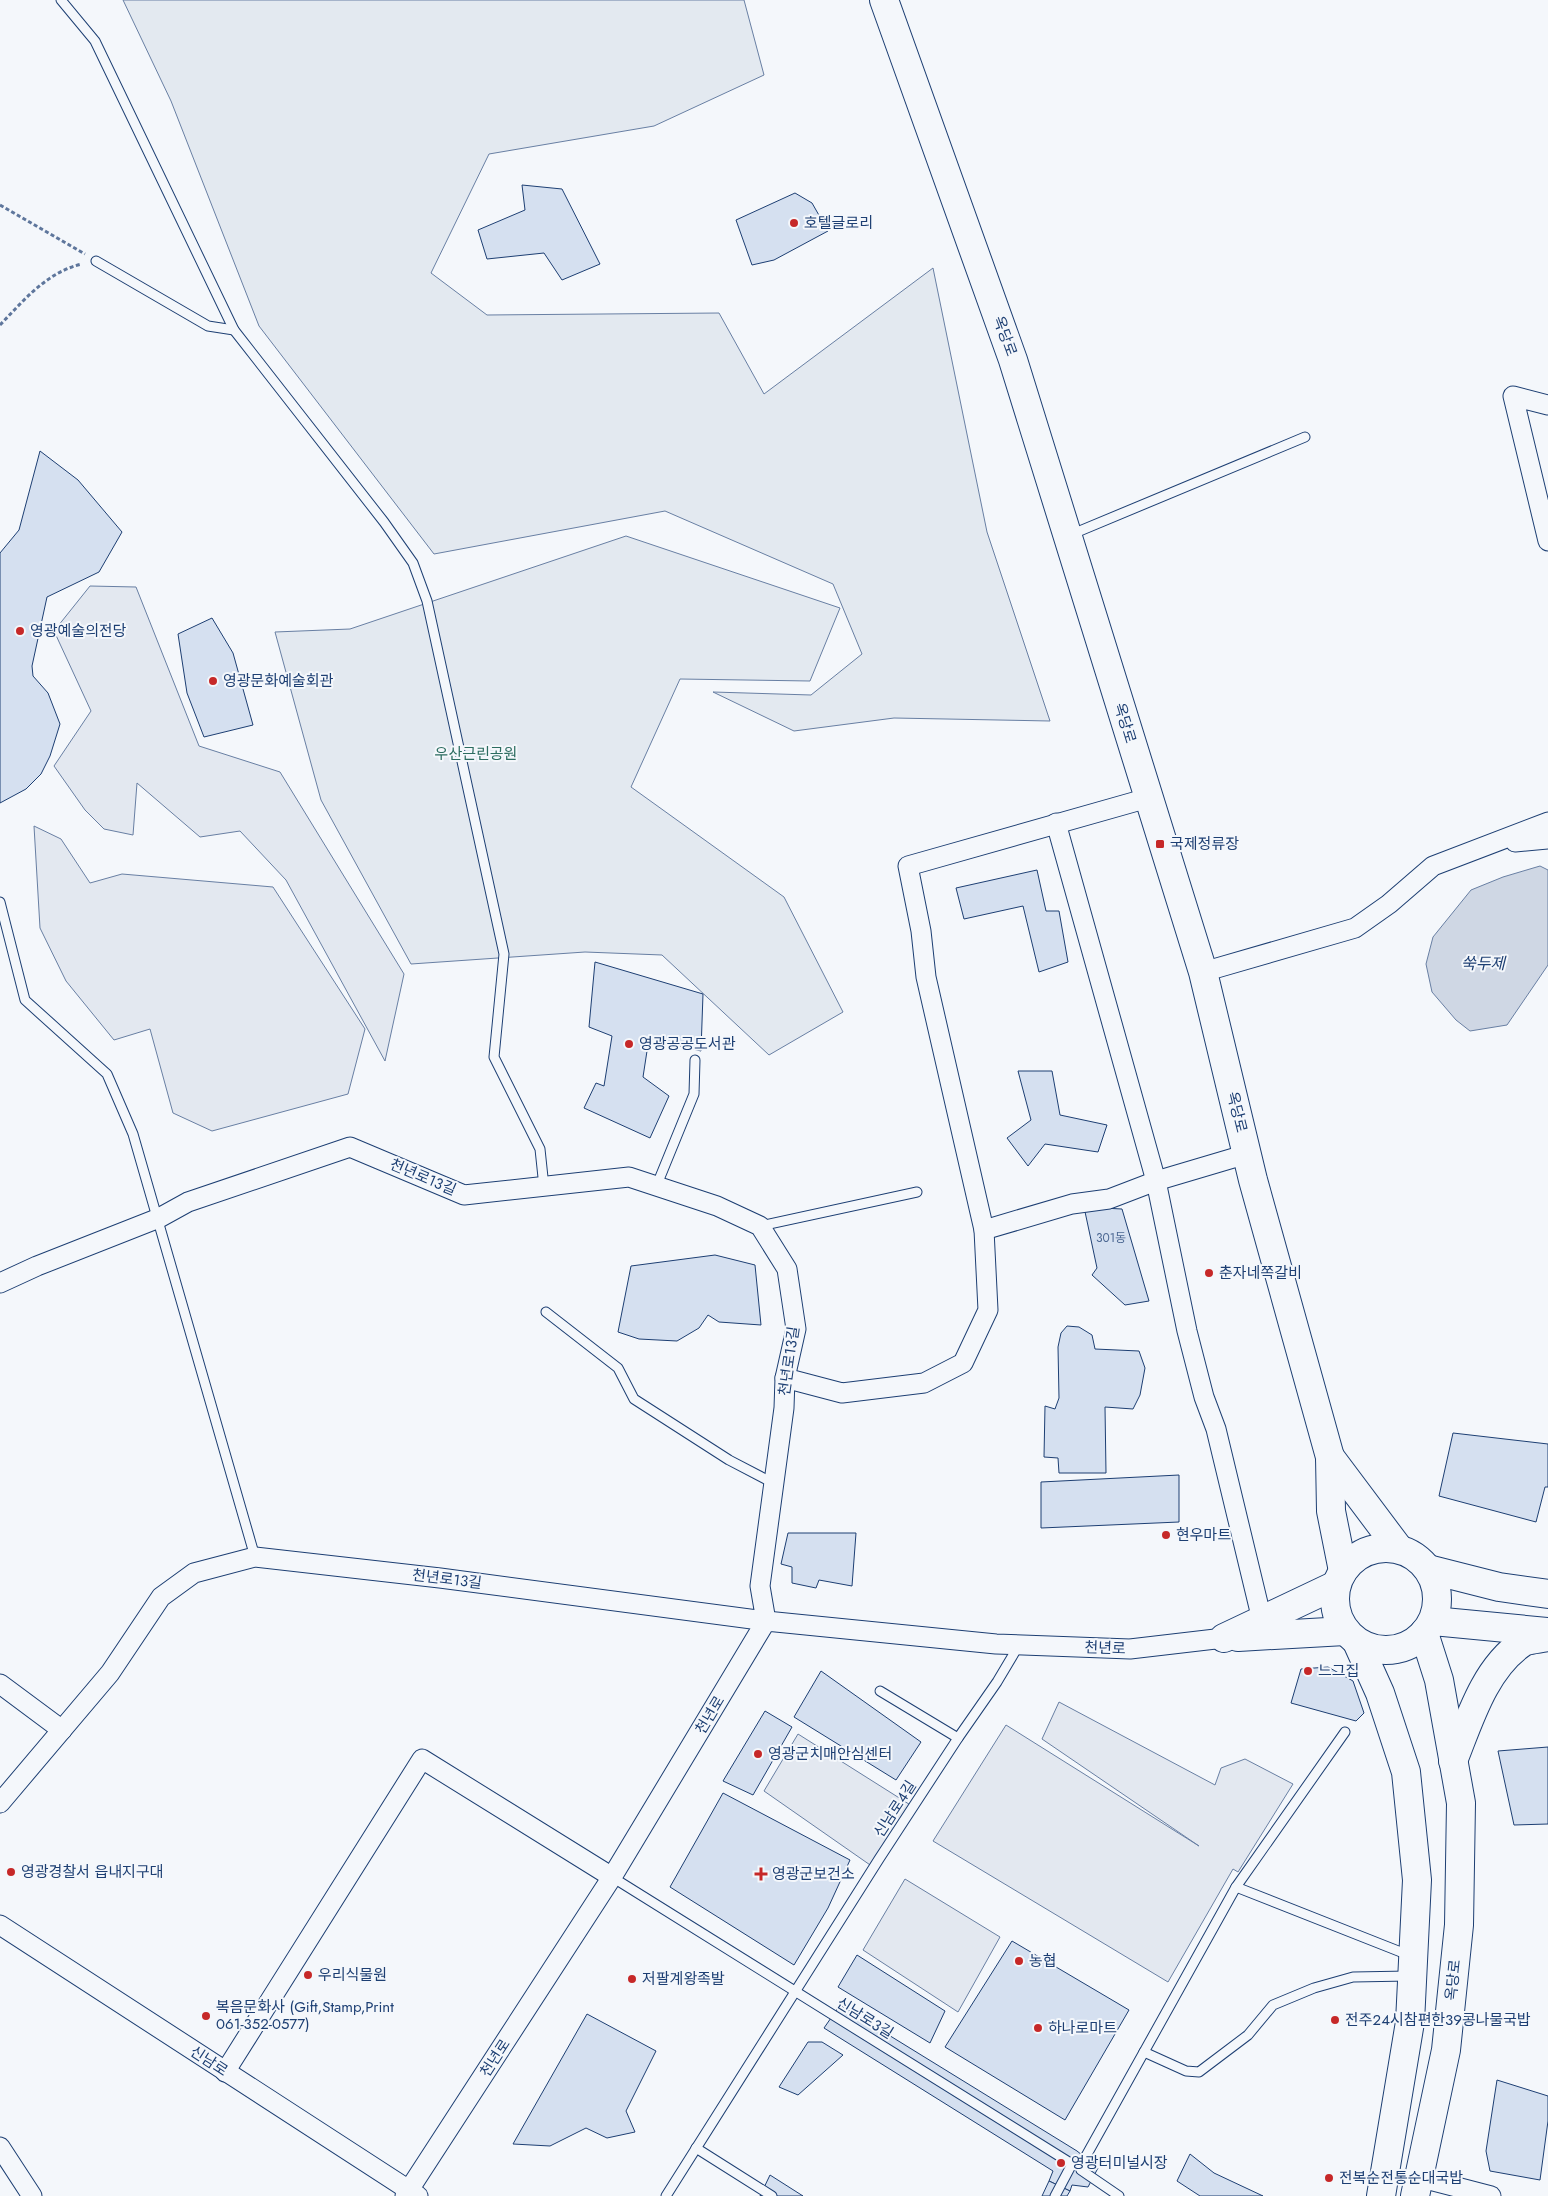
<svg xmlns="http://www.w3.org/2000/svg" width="1548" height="2196" font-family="Jost,'Noto Sans KR',sans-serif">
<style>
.green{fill:#e3e9f0;stroke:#687fa3}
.parking{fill:#e3e8f0;stroke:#687fa3}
.water{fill:#cfd7e4;stroke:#687fa3}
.building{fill:#d5e0f0;stroke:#1d3f73}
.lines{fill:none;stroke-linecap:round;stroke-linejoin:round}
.lane-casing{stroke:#1d3f73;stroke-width:11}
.street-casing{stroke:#1d3f73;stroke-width:21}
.primary-casing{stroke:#1d3f73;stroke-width:30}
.path{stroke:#5e769c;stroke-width:3;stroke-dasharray:4 2.5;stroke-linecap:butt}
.lane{stroke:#f4f7fb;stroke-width:9}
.street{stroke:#f4f7fb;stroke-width:19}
.primary{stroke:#f4f7fb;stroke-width:28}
.poi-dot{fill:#c62828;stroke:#f4f7fb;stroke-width:2}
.labels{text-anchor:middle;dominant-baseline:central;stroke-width:4;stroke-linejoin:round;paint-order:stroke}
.number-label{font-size:12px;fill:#4b6792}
.poi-label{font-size:15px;fill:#1d3f73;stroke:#f4f7fb;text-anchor:start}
.street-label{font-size:15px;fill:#1d3f73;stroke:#f4f7fb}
.park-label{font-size:15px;fill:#2c6c60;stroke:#f4f7fb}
.water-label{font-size:16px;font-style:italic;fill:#1d3f73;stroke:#f4f7fb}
</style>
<rect width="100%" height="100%" fill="#f4f7fb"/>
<!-- green -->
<g class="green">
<polygon points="123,0 744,0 764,75 654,126 489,154 431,273 487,315 719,313 764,394 933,268 987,532 1050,721 894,718 794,731 713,692 811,695 862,654 833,584 665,511 434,554 259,326 171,101"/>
<polygon points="626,536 840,608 810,681 680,679 631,787 784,897 843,1012 769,1055 662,955 585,952 411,964 321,800 275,632 350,629"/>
</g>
<!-- parking -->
<g class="parking">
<polygon points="90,586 136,587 199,746 280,772 404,974 385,1061 286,880 240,831 200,837 137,783 133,835 104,829 85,810 54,766 91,711 54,631"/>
<polygon points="34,826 61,839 90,883 122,874 273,887 365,1029 348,1094 212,1131 173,1113 150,1029 114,1040 66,981 40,928"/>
<polygon points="1059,1702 1215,1785 1221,1768 1245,1759 1293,1784 1238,1872 1233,1869 1168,1982 933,1841 1006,1725 1199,1846 1042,1739"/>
<polygon points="798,1734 912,1806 873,1867 764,1791"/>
<polygon points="905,1879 1000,1937 958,2012 863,1950"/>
</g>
<!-- water -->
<polygon class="water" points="1540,866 1548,870 1548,965 1507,1025 1470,1031 1456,1020 1432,992 1426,964 1433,937 1471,890 1503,877"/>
<!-- building -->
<g class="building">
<polygon points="522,185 562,189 600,264 562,280 544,253 487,259 478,230 525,210"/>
<polygon points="795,193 812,203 828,231 774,260 752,265 736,220"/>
<polygon points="40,451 78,480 122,532 99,572 47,597 32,666 33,676 48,693 60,724 50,756 41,774 26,789 0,803 0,553 19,530"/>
<polygon points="212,618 233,653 253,725 204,737 187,693 178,634"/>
<polygon points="1037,870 1046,911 1059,911 1068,962 1039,972 1023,906 964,919 956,888"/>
<polygon points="595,962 703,994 701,1051 649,1038 643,1077 669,1096 650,1138 584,1108 596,1083 604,1086 612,1036 589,1027"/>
<polygon points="1018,1071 1052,1071 1060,1115 1107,1125 1098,1152 1045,1144 1028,1166 1007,1138 1031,1120"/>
<polygon points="1084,1207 1122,1209 1149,1301 1125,1305 1092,1275 1097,1268"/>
<polygon points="715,1255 755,1265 761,1325 719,1322 708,1315 699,1328 677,1341 639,1339 618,1332 631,1266"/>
<polygon points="1067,1326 1079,1327 1092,1335 1095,1349 1139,1351 1145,1368 1140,1395 1133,1409 1105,1407 1106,1473 1059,1473 1058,1458 1044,1457 1045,1406 1055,1409 1059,1398 1058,1347 1061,1333"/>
<polygon points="1453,1433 1548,1444 1548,1487 1545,1487 1536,1522 1439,1496"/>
<polygon points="1179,1475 1179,1522 1041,1528 1041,1482"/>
<polygon points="788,1533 856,1533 852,1586 819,1580 816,1588 792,1583 792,1567 781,1564"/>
<polygon points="1328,1667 1353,1681 1364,1713 1356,1721 1291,1703 1301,1669"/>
<polygon points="821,1671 921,1742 896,1780 794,1717"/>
<polygon points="765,1711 792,1727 753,1795 723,1781"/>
<polygon points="1548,1747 1548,1824 1514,1825 1498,1751"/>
<polygon points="723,1793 850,1860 828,1908 794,1965 670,1887"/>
<polygon points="1012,1941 1129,2010 1065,2120 945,2047"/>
<polygon points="857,1955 945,2011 930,2043 838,1987"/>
<polygon points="840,2005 1077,2151 1098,2168 1088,2187 1072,2185 1070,2191 1049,2181 1053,2171 824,2028"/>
<polygon points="587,2014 656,2051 626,2111 635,2132 607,2138 586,2128 550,2146 513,2144"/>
<polygon points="808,2042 822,2042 843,2055 798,2095 779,2087"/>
<polygon points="1497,2080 1548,2096 1548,2121 1540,2180 1490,2171 1486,2151"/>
<polygon points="1190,2154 1214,2173 1263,2196 1200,2196 1177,2181"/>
<polygon points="770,2175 803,2196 760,2196"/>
<polygon points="1049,2181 1070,2191 1067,2196 1042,2196"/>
</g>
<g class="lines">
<!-- lane casing -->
<g class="lane-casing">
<g id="lane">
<polyline points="61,0 95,41 234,330 384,522 413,563 427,601 504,954 494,1057 540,1149 544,1187"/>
<polyline points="96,261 208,326 234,330"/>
<polyline points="1070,535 1305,437"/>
<polyline points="0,902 25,1000 107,1074 133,1134 255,1557"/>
<polyline points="656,1187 694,1094 695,1060"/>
<polyline points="760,1226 917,1192"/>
<polyline points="546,1312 618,1368 634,1399 729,1460 773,1483"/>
<polyline points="880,1691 958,1738"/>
<polyline points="612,1877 1072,2164 1055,2196"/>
<polyline points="1236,1887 1411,1956"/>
<polyline points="1144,2052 1186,2071 1199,2072 1248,2035 1273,2005 1314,1988 1353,1977 1409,1976"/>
<polyline points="696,2148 772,2196"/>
<polyline points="666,2196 879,1859 958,1738 997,1682 1019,1645"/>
<polyline points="1119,2196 1081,2170 1086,2156 1236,1887 1345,1732"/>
</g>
</g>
<!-- street casing -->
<g class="street-casing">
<g id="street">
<polyline points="1548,405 1513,396 1548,541"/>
<polyline points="1056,823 1156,1181 1187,1331 1204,1397 1216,1429 1262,1620"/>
<polyline points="1515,842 1548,839"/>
<polyline points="1203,972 1355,928 1389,904 1433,866 1548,822"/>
<polyline points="984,1230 1072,1204 1109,1199 1156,1181 1247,1154"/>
<polyline points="0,1283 37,1266 159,1218 188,1202 350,1147 464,1195 629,1177 717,1206 760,1226 787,1269 796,1329 785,1378 784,1408 760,1586 766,1621 440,1578 255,1557 194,1573 161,1597 110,1673 0,1803"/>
<polyline points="785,1378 842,1393 924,1383 963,1363 988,1310 984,1230 926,977 921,931 908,866 1148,798"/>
<polyline points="0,1684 62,1730"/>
<polyline points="0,1925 418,2196"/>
<polyline points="225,2072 422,1759 612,1877"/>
<polyline points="0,2147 32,2196"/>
<polyline points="1418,2177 1491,2196"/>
<polyline points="405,2196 612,1877 766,1621 996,1644 1130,1649 1224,1638"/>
</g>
</g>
<!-- primary casing -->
<g class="primary-casing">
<g id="primary">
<polyline points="884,0 1013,360 1203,972 1253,1180 1330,1457 1331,1511 1343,1571"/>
<polyline points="1330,1457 1399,1549"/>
<circle cx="1386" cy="1599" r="51"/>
<polyline points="1428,1569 1499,1587 1548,1594"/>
<polyline points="1433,1621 1548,1632"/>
<polyline points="1238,1637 1345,1631"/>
<polyline points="1224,1638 1336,1585"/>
<polyline points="1357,1642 1380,1693 1406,1772 1417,1880 1410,2022 1381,2196"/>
<path d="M1453 1761C1469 1721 1484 1669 1522 1643 1528 1639 1540 1639 1548 1637"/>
<polyline points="1415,2196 1446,2050 1459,1925 1461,1803 1439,1680 1424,1633"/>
</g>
</g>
<!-- path -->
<g class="path">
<polyline points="0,205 85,254"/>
<path d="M0 325C24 300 47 272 82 264"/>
</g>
<!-- lane -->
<use href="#lane" class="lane"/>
<!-- street -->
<use href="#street" class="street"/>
<!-- primary -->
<use href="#primary" class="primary"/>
</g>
<!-- markers -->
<g class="poi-dot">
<circle cx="794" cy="223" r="5"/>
<circle cx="20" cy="631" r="5"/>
<circle cx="213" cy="681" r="5"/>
<rect x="1155" y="839" width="10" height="10" rx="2.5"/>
<circle cx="629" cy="1044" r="5"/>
<circle cx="1209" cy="1273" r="5"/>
<circle cx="1166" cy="1535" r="5"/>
<circle cx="1308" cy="1671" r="5"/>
<circle cx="758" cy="1754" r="5"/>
<circle cx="11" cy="1872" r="5"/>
<path d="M758.5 1866.5h5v5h5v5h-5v5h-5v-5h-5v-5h5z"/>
<circle cx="1019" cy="1961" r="5"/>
<circle cx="308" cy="1975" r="5"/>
<circle cx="632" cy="1979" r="5"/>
<circle cx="206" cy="2016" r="5"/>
<circle cx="1335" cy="2020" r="5"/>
<circle cx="1038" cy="2028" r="5"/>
<circle cx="1061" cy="2163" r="5"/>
<circle cx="1329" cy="2178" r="5"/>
</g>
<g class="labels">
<!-- number labels -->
<g class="number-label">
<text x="1111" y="1238">301동</text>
</g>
<!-- poi labels -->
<g class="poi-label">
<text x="804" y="223">호텔글로리</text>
<text x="30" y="631">영광예술의전당</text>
<text x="223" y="681">영광문화예술회관</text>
<text x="1170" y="844">국제정류장</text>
<text x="639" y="1044">영광공공도서관</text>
<text x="1219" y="1273">춘자네쪽갈비</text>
<text x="1176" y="1535">현우마트</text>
<text x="1318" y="1671">느그집</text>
<text x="768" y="1754">영광군치매안심센터</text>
<text x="21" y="1872">영광경찰서 읍내지구대</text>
<text x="772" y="1874">영광군보건소</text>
<text x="1029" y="1961">농협</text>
<text x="318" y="1975">우리식물원</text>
<text x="642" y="1979">저팔계왕족발</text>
<text x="216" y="2007">복음문화사 (Gift,Stamp,Print<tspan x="216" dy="17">061-352-0577)</tspan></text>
<text x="1345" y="2020">전주24시참편한39콩나물국밥</text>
<text x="1048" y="2028">하나로마트</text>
<text x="1071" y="2163">영광터미널시장</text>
<text x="1339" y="2178">전복순전통순대국밥</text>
</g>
<!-- street labels -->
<g class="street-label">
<text transform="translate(1005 336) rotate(70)">옥당로</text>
<text transform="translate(1125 723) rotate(73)">옥당로</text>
<text transform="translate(1237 1112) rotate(76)">옥당로</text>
<text transform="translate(423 1177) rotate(23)">천년로13길</text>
<text transform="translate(789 1361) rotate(-82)">천년로13길</text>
<text transform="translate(447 1579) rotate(7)">천년로13길</text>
<text transform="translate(1105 1648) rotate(2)">천년로</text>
<text transform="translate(710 1715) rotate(-59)">천년로</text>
<text transform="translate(895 1809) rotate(-57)">신남로4길</text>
<text transform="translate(1453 1980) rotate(-84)">옥당로</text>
<text transform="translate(865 2018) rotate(32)">신남로3길</text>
<text transform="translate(495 2058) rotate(-57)">천년로</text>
<text transform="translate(209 2061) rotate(33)">신남로</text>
</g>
<!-- park labels -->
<g class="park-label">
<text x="476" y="754">우산근린공원</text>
</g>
<!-- water labels -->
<g class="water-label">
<text x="1483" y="963">쑥두제</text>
</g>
</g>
</svg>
